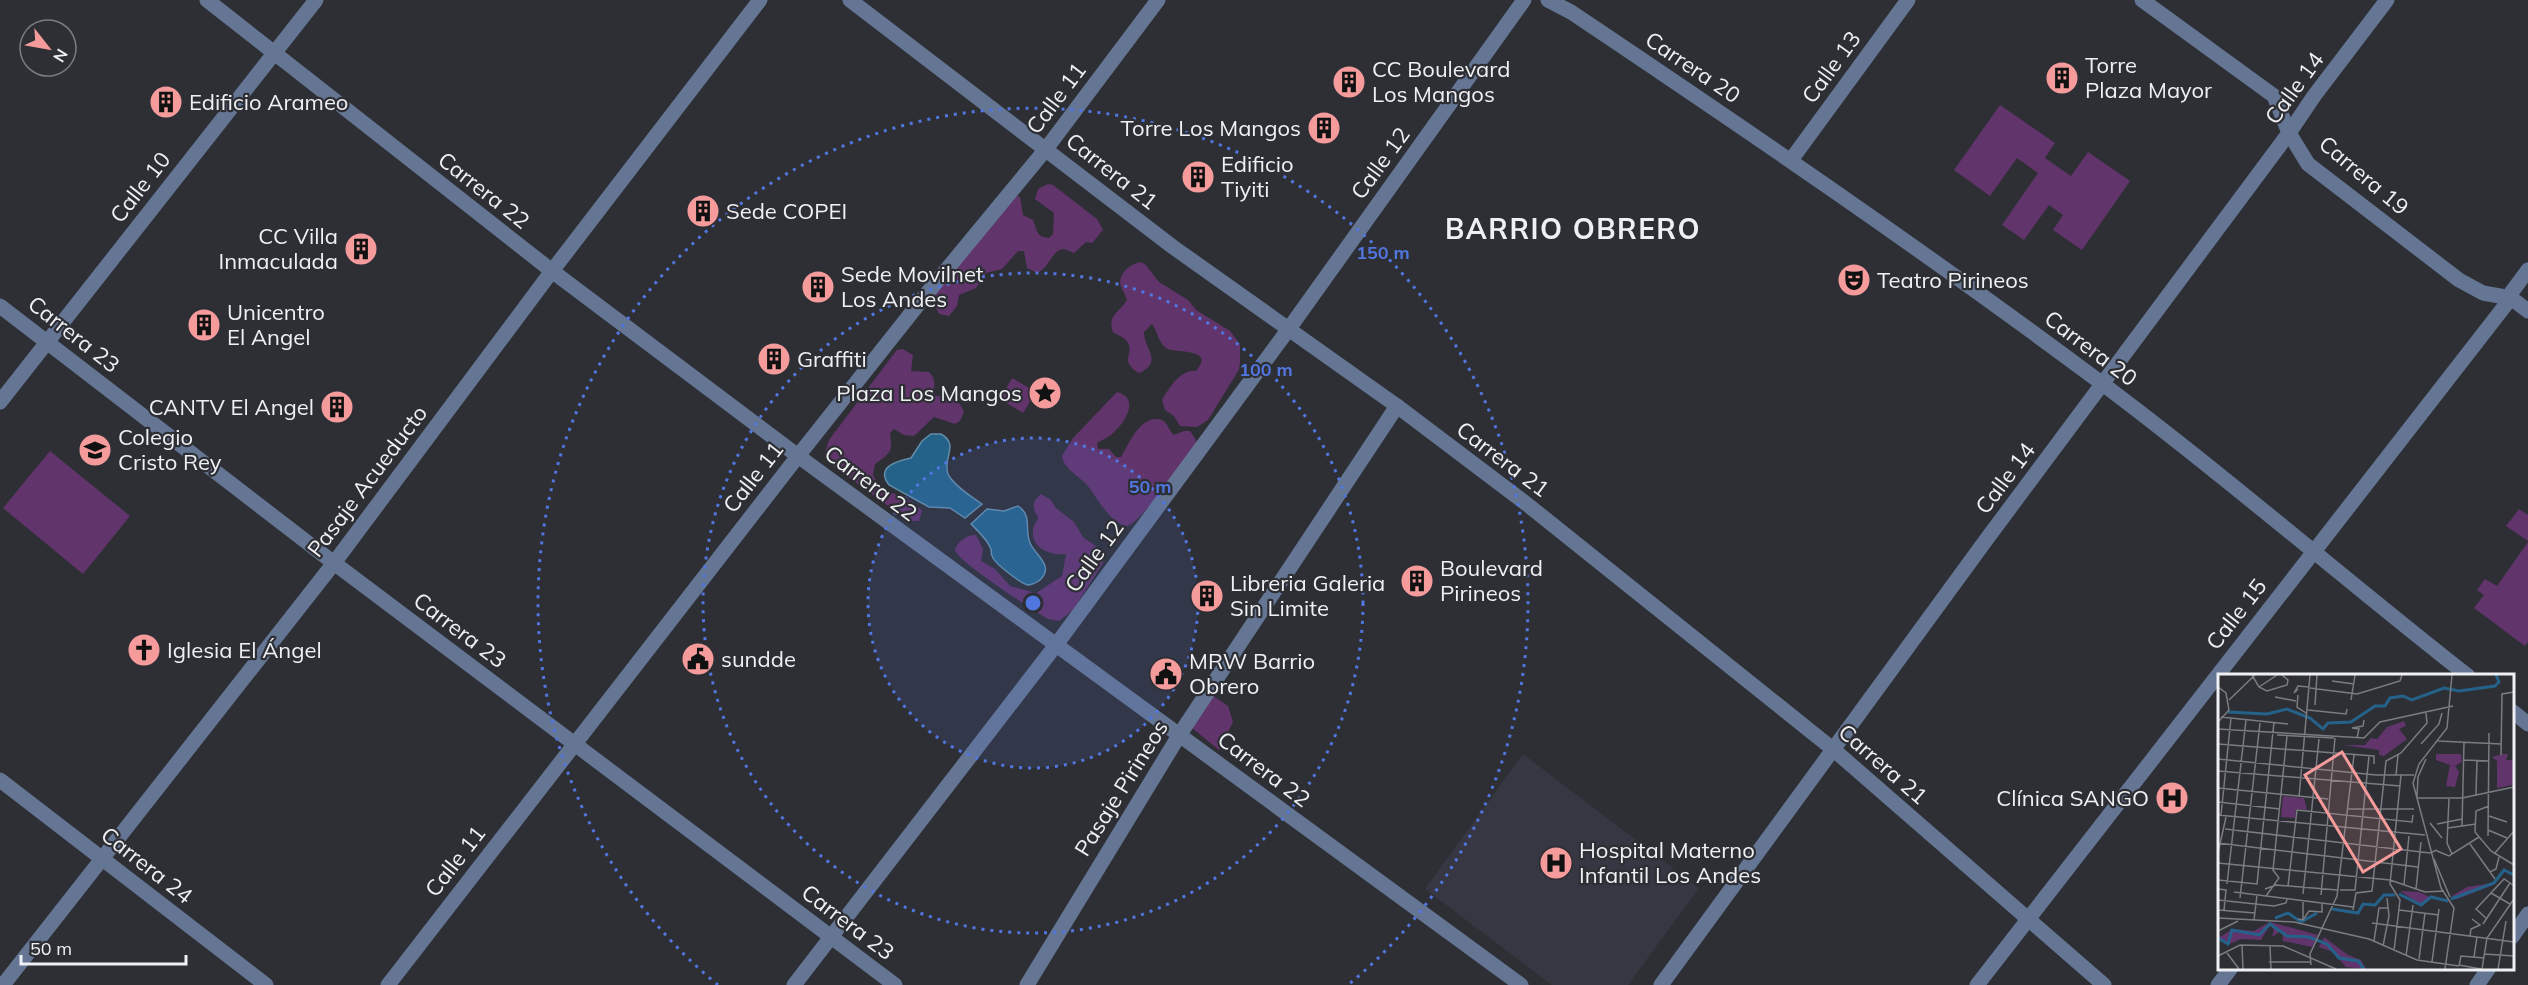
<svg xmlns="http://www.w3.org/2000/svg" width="2528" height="985" font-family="Mulish,sans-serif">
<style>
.built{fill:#363743}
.green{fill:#61346b}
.water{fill:#246289;stroke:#618da9;stroke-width:1.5}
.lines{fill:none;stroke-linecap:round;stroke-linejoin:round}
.minor{stroke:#647693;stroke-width:15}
.ring{fill:none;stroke:#5276df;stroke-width:3;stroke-dasharray:3 6}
.labels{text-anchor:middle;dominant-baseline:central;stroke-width:4.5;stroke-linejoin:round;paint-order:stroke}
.poi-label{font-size:22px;fill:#eff0f4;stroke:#2e2f35;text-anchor:start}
.street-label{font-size:22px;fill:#eff0f4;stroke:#2e2f35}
.district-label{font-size:28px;font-weight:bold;letter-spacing:1.5px;fill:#eff0f4;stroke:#2e2f35}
.inset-river{fill:none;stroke:#246289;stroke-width:3}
.inset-road{fill:none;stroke:#7b7c81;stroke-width:1.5}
.view{fill:#f59b9c;fill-opacity:0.15;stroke:#f59b9c;stroke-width:3}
.inset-edge{fill:none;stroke:#eff0f4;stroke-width:3}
.centre{fill:#5276df;stroke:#2e2f35;stroke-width:3}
.ring-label{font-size:18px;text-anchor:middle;font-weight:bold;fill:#5276df;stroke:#2e2f35;stroke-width:4.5;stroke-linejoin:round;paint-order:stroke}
</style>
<rect width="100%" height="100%" fill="#2e2f35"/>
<!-- built -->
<polygon class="built" points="1523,754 1699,888 1628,985 1552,985 1425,889"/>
<!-- green -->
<g class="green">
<polygon points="2000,105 2055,143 2045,158 2071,176 2088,152 2130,181 2082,250 2053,230 2063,215 2049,205 2024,240 2002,225 2038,173 2017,158 1990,196 1954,170"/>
<path d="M1048 184 1053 185 1097 219 1103 230 1092 243 1086 242 1074 253C1071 252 1068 250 1064 249 1053 248 1048 270 1037 273L1027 268 1024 251H1018L1002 269 986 273 976 288 959 295 957 306 949 316 939 314 931 298 1015 195 1020 197 1023 215 1033 220C1037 230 1036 237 1049 238L1053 234 1054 213 1035 199 1038 189Z"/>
<path d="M1140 262 1145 264 1159 282 1188 300 1196 310 1230 331 1240 344V368L1208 420 1197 427 1180 426 1174 416 1165 410 1162 400C1169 388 1181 369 1196 371 1217 347 1174 354 1166 348 1157 341 1158 331 1152 324L1144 332C1144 349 1164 362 1139 373 1117 360 1137 353 1126 340 1122 336 1117 335 1113 332 1107 315 1120 312 1127 300 1126 295 1122 291 1121 286 1117 275 1130 264 1140 262Z"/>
<path d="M903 349 913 355 911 371 929 372C938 381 932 385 935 396 947 396 960 399 964 412L960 421 955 424 934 417 914 436 904 435 894 429 890 433C893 453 890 453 875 464L873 475C882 497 909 493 922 511L919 521H909L829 463 825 452 829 440 893 355 897 350Z"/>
<polygon points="1012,378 1036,392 1023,413 1000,399"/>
<path d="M1117 392C1140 398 1126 422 1113 433 1109 437 1102 440 1097 443L1098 449H1109L1116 457H1121C1129 444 1141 413 1162 420 1168 423 1169 431 1174 435L1184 431H1190L1196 440 1195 446C1186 458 1137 528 1126 526 1113 524 1098 501 1091 490 1083 477 1064 471 1062 456L1073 438Z"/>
<polygon points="50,451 130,516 83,574 3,508"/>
<path d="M1041 494 1050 499 1056 508 1074 522 1083 537 1097 547 1103 563 1073 610 1059 621 1048 619C1032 609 959 563 955 550 958 541 966 535 976 535L983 549 981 561 995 569 1010 586 1036 593 1062 576 1066 554C1052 556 1031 549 1033 531 1033 525 1037 523 1038 517 1032 508 1032 501 1041 494Z"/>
<polygon points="2519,509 2528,515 2528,541 2506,526"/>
<polygon points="2528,542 2528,642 2525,646 2474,608 2484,595 2477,590 2485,579 2497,586"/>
<polygon points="1212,695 1228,706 1233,722 1219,750 1191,727"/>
</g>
<!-- water -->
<g class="water">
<path d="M931 434H941C960 445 942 458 948 474 953 485 972 497 982 504L965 518 950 508 929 507 889 485C875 467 897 461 911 458L922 441Z"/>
<path d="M1018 506C1033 516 1024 529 1030 543 1035 555 1054 565 1041 579 1038 582 1033 584 1029 585 1022 585 996 564 993 558 990 553 992 554 991 549 987 539 978 531 971 524L987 509 1004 511Z"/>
</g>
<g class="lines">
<!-- minor -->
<g class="minor">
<polyline points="207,0 552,271 798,456 1521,985"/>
<polyline points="850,0 1173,247 1397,406 1528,505 1834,750 2104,985"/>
<path d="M1548 0 1571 12C1750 132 1927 253 2100 382 2226 476 2344 579 2468 676"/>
<polyline points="2142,0 2274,96 2289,133 2308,164 2459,280 2483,293 2511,298 2528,311"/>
<polyline points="1791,160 1908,0"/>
<polyline points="0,306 334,563 895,985"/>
<polyline points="0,402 316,0"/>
<polyline points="2512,711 2528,724"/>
<polyline points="0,780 266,985"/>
<polyline points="2512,937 2528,914"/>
<polyline points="3,985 334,563 552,271 760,0"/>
<polyline points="388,985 798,456 924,297 1046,149 1158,0"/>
<polyline points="794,985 1056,645 1288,330 1524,0"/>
<polyline points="1027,985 1180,734 1397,406"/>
<polyline points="1661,985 1986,540 2289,133 2314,96 2387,0"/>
<polyline points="1977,985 2511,298 2511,293 2528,270"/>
<polyline points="2218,985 2231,968"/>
<polyline points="2477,985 2489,968"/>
</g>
</g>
<!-- distance rings -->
<circle cx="1033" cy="603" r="165" fill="#5276df" fill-opacity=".12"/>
<g class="ring">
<circle cx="1033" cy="603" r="165"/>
<circle cx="1033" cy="603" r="330"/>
<path d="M718 985A495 495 0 1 1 1348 985"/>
</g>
<!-- icons -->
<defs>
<g id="building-disc" transform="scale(1.725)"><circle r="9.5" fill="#f59b9c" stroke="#2e2f35"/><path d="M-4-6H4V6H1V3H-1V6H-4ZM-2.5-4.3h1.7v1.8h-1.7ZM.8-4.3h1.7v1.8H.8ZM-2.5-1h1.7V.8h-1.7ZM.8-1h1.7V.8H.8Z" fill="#111"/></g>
<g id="theatre-disc" transform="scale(1.725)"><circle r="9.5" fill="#f59b9c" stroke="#2e2f35"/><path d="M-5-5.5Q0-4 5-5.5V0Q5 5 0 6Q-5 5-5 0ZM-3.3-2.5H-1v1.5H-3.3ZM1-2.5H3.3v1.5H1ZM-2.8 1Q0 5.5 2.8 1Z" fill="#111"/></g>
<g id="sight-disc" transform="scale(1.725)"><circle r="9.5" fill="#f59b9c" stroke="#2e2f35"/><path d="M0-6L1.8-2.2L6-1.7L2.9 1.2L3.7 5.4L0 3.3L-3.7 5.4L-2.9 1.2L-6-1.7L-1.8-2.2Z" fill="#111"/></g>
<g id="school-disc" transform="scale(1.725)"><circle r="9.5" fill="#f59b9c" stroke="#2e2f35"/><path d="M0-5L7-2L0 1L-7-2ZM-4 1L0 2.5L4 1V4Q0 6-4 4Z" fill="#111"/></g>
<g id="church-disc" transform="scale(1.725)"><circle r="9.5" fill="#f59b9c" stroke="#2e2f35"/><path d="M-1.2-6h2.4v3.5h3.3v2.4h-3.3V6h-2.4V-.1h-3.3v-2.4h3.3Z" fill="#111"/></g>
<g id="civic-disc" transform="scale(1.725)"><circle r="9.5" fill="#f59b9c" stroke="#2e2f35"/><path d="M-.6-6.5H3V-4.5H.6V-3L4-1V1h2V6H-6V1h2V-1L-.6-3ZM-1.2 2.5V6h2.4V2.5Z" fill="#111"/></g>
<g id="hospital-disc" transform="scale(1.725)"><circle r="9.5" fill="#f59b9c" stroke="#2e2f35"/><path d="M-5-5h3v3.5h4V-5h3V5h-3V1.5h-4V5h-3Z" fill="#111"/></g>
</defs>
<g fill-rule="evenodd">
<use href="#building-disc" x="2062" y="78"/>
<use href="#building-disc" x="1349" y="82"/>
<use href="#building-disc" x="166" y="102"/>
<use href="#building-disc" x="1324" y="128"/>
<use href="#building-disc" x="1198" y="177"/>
<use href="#building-disc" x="703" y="211"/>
<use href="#building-disc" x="361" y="249"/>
<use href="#theatre-disc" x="1854" y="280"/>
<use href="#building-disc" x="818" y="287"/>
<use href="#building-disc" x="204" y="325"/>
<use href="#building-disc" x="774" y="359"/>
<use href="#sight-disc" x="1045" y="393"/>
<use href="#building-disc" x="337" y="407"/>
<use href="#school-disc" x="95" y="450"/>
<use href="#building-disc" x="1417" y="581"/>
<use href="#building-disc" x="1207" y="596"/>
<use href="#church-disc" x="144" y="650"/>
<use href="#civic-disc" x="698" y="659"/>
<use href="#civic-disc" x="1166" y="674"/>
<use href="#hospital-disc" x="2172" y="798"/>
<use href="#hospital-disc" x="1556" y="863"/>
</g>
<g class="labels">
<!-- poi labels -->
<g class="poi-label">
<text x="2085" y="65">Torre<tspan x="2085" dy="25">Plaza Mayor</tspan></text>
<text x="1372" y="69">CC Boulevard<tspan x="1372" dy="25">Los Mangos</tspan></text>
<text x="189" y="102">Edificio Arameo</text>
<text x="1301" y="128" text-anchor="end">Torre Los Mangos</text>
<text x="1221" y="164">Edificio<tspan x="1221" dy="25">Tiyiti</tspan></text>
<text x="726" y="211">Sede COPEI</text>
<text x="338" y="236" text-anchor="end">CC Villa<tspan x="338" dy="25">Inmaculada</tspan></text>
<text x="841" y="274">Sede Movilnet<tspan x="841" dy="25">Los Andes</tspan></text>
<text x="1877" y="280">Teatro Pirineos</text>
<text x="227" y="312">Unicentro<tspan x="227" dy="25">El Angel</tspan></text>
<text x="797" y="359">Graffiti</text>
<text x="1022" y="393" text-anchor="end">Plaza Los Mangos</text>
<text x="314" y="407" text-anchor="end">CANTV El Angel</text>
<text x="118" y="437">Colegio<tspan x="118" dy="25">Cristo Rey</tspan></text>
<text x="1440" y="568">Boulevard<tspan x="1440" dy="25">Pirineos</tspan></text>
<text x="1230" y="583">Libreria Galeria<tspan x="1230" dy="25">Sin Limite</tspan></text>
<text x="167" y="650">Iglesia El Ángel</text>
<text x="721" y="659">sundde</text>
<text x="1189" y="661">MRW Barrio<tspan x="1189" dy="25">Obrero</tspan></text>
<text x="2149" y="798" text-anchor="end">Clínica SANGO</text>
<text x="1579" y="850">Hospital Materno<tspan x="1579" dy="25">Infantil Los Andes</tspan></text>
</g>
<!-- street labels -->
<g class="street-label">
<text transform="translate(1693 67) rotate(34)">Carrera 20</text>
<text transform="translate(1831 67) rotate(-54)">Calle 13</text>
<text transform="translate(2294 88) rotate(-54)">Calle 14</text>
<text transform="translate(1056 98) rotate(-53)">Calle 11</text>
<text transform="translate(1380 163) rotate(-54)">Calle 12</text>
<text transform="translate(1112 171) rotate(38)">Carrera 21</text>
<text transform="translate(2364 175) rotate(40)">Carrera 19</text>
<text transform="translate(140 187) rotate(-52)">Calle 10</text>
<text transform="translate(484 190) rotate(38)">Carrera 22</text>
<text transform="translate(74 334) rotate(38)">Carrera 23</text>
<text transform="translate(2091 348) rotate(37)">Carrera 20</text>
<text transform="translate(1503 459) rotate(37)">Carrera 21</text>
<text transform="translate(753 477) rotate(-52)">Calle 11</text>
<text transform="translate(2005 478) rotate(-53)">Calle 14</text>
<text transform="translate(367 481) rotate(-53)">Pasaje Acueducto</text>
<text transform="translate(871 483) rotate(37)">Carrera 22</text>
<text transform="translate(1094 556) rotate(-54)">Calle 12</text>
<text transform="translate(2236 614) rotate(-52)">Calle 15</text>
<text transform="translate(460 630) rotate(37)">Carrera 23</text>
<text transform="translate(1883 764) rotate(41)">Carrera 21</text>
<text transform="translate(1264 769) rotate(37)">Carrera 22</text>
<text transform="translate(1121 788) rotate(-58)">Pasaje Pirineos</text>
<text transform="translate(455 861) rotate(-52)">Calle 11</text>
<text transform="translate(147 865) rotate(38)">Carrera 24</text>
<text transform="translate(848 922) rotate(37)">Carrera 23</text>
</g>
<!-- district labels -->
<g class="district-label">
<text x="1573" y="228">BARRIO OBRERO</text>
</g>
</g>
<!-- overview -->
<g transform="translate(2218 674)">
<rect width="296" height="296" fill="#2e2f35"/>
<path d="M186 47 188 52 181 55 189 65 166 82 161 81V76L125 71H147L153 64 159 65 169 53ZM218 80H243L244 88 237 92 241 98 237 113 228 112 232 91 218 86ZM285 80H290L288 86H295V111L279 114V87L274 83ZM65 122 86 124 89 136 78 135 77 144 63 143ZM288 192 275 211 239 225 234 222 249 213 275 209ZM182 217 201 218 212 223 205 232ZM52 248 100 261 94 273 65 267 64 256 54 263 56 256 52 251 43 266 23 265 9 271 0 264 15 255 36 257ZM106 263 130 281 143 286 148 295 128 293 115 278 101 273Z" fill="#61346b"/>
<path class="inset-river" d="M10 38 49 40 69 35 92 44 105 55 110 49 133 48 157 32H167L172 24 185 22 194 26 226 14 241 17 277 12 281 8 278 1M181 220 203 231 213 223 230 227M233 225 276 209 286 196 296 201M114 235 140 239 145 230 157 231 166 221H177M57 244 70 239 83 248 99 239M0 264 10 270 14 256 41 261 52 250 69 262 91 263 109 270 121 284 140 287 146 295"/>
<path class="inset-road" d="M34 1 41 13 49 17 69 11 70 6 64 1M114 7 136 10M0 13 8 19 11 36 0 48M41 13 59 1M92 14 139 20 182 7 184 1M80 15 76 19 80 12 91 13M80 21 79 33 88 39M57 23 78 27M11 26 37 1M133 26 137 1M97 31 99 1M90 36 128 40 129 35M3 43 70 50M0 55 146 64 162 48 235 32M59 61 116 64M139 64 141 55 134 54 145 52 146 46M220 67 283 70M0 70 156 82V90M203 70 221 50 224 39M283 81 284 20 296 18M0 85 158 101H196M246 86 271 87M0 97 182 112M178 101 180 81M0 114 110 125M258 121 259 86M81 123 92 1M199 123 200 103 208 85M199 124H244L296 113M231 125 229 169 234 180M0 128 62 135M271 132 258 137 257 158 273 177 296 191M129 135H196M0 141 207 161M3 141 13 44M271 142 289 148M212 149 224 164M219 150 244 145M244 152 246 68M230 154 258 150M7 155 212 179 219 176M270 156 289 164M270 162 271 59M0 169 200 193M252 170 277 205M219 177 231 182 261 163M0 179 8 143M276 180 296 157M216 185 232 223M0 189 172 206 207 218 226 217M272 198 278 195 281 183M0 206 39 210 56 48M9 210 28 46M186 210 191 162M70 212 79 136 194 148 195 141M0 215 8 216 6 236M47 215 58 211 119 216M198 215 203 168M122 216H137L151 82M16 218 135 233M273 219 292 230M85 220 101 65M103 221 117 64M48 222 61 204 55 196 69 62M22 224 42 49M0 226 56 232 68 229 69 225M0 236 37 239M135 236 138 219 154 217 168 87 183 79 209 49 208 39M181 236 221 241M0 244 76 248 151 265 199 286 241 292M80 245 85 246 91 237 104 238V229M85 245V226M269 245 258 235 286 205 295 211M36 246 39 221M154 249 296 268M265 250 292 209M0 257 20 247M252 262 253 255 262 251 254 245M156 267 161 234H170M24 272 25 295M52 272 53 295M165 272 171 242 169 224M176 277 182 226 172 210 183 101M9 279 21 295M266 280 296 282M0 282 22 271 65 272 118 295M188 282 195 231M256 283 259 263M201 285 207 239M51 288H92M214 288 221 235M93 291 92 280 119 222 136 81M241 291 263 295M241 292 243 282 266 284M227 295 236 234 223 214 195 109 201 90 229 54 234 1M264 295 269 264 296 225M280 295 288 247"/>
<path class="view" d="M124 78 183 175 145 198 87 101Z"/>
<rect width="296" height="296" class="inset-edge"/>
</g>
<circle cx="1033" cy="603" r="9" class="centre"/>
<g class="ring-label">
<text x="1383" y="259">150 m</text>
<text x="1266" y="376">100 m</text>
<text x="1150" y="493">50 m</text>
</g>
<!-- north arrow -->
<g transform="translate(48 48) rotate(121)"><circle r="28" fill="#2e2f35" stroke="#7b7c81" stroke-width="1.5"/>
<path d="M0-4.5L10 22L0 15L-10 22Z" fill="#f59b9c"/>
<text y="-9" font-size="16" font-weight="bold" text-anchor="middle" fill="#eff0f4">N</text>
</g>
<!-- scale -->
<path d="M21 955v9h165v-9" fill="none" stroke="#eff0f4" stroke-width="3"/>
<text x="30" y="955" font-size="18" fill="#eff0f4" stroke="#2e2f35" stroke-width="4.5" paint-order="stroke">50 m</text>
</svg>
